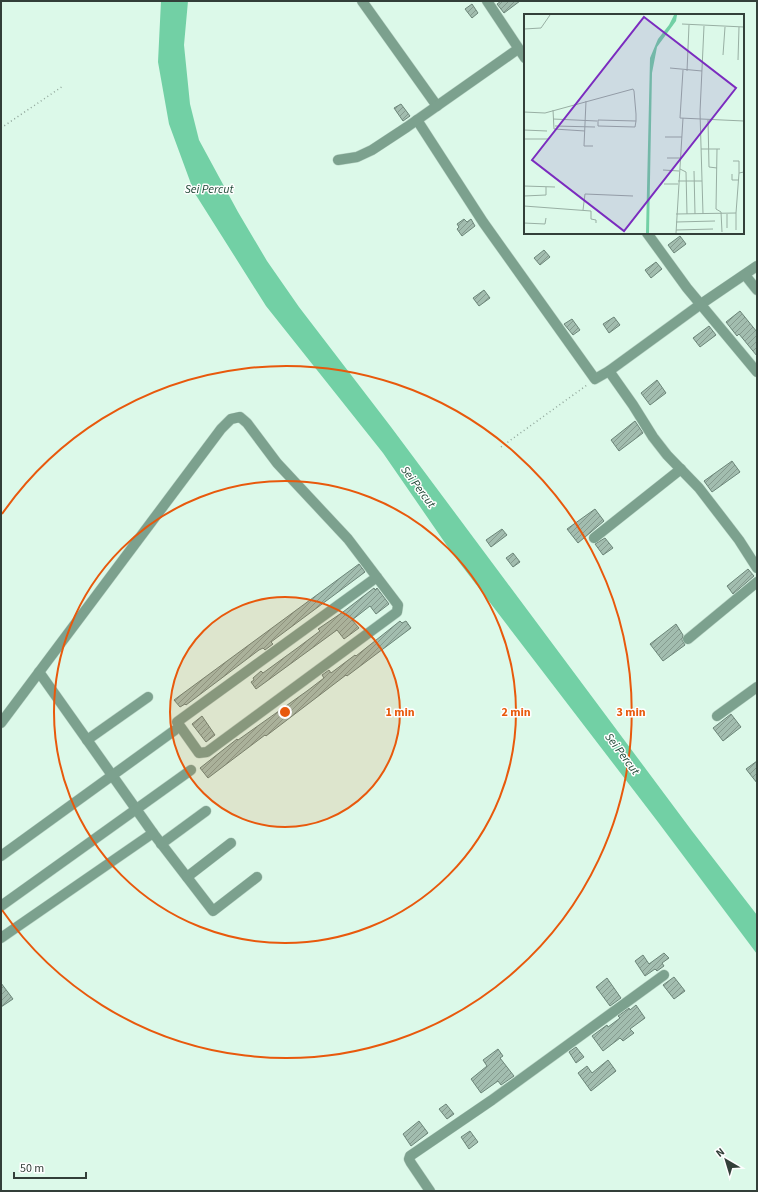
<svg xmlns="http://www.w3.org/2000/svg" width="758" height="1192" font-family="'Source Sans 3',sans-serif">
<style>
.water{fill:#72d0a5}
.building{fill:url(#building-hatch);stroke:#6b8578}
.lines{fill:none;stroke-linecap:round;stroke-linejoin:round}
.minor-casing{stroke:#bad4c6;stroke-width:11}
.path{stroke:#91a69b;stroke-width:1.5;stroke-dasharray:1 3;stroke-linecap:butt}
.minor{stroke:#7ca18e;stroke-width:10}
.ring{fill:none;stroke:#e8590c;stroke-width:2}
.labels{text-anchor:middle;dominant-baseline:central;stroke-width:3;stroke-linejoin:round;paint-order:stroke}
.water-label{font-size:12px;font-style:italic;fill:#204836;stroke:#fefefe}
.inset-road{fill:none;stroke:#98afa3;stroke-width:1}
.view{fill:#7b2cbf;fill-opacity:0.15;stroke:#7b2cbf;stroke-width:2}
.inset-edge{fill:none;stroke:#333f39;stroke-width:2}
.centre{fill:#e8590c;stroke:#fefefe;stroke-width:2}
.ring-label{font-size:12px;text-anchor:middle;font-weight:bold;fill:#e8590c;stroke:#fefefe;stroke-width:3;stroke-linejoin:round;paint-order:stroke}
</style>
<defs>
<pattern id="building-hatch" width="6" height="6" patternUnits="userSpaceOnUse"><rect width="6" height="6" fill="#a2bdaf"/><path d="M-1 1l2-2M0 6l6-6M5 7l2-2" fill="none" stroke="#859b8f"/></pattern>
</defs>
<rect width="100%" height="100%" fill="#dcf9e9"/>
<!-- water -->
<polygon class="water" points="161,1 188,1 184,45 190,104 199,140 238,212 267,261 299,307 391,427 692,831 757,915 757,954 658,822 452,553 383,453 266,306 194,192 169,124 158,62"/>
<!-- building -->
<g class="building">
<polygon points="501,1 520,1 504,13 497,4"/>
<polygon points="472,4 478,13 472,18 465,9"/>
<polygon points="401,104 410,116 403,121 394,108"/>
<polygon points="464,219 467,222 471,219 475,226 462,236 457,229 459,227 457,224"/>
<polygon points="680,236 686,244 674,253 668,245"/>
<polygon points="544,250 550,257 540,265 534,258"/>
<polygon points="656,262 662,269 651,278 645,270"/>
<polygon points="484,290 490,298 479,306 473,298"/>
<polygon points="740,311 757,332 757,356 739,334 737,336 726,322"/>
<polygon points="614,317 620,325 609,333 603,324"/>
<polygon points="572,319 580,330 573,335 564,324"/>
<polygon points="709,326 716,335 700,347 693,338"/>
<polygon points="657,380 666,393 650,405 641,393"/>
<polygon points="635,421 643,433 619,451 611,440"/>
<polygon points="732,461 740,472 712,492 704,481"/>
<polygon points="595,509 604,521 578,543 567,529"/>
<polygon points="502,529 507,535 491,547 486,540"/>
<polygon points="605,538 613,548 603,555 595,544"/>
<polygon points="513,553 520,562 513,567 506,558"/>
<polygon points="359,564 365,572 271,642 273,644 265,650 263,648 259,650 186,705 185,704 180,707 174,700"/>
<polygon points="748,569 754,576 733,594 727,586"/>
<polygon points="374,588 375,590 377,588 389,604 376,614 370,606 352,620 359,628 344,639 337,630 256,689 251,682 254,680 253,678 261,671 263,673 300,646 320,631 318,629 343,612"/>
<polygon points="400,621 402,623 406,621 411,628 347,676 346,675 266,736 265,735 208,778 200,768 237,739 238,740 307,691 324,678 322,675 329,670 331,673 355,655 356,656"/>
<polygon points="676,624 683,635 682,640 685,645 663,661 650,644"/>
<polygon points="731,714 741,727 723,741 713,728"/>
<polygon points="202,716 215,735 206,742 192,724"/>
<polygon points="757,761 757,783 746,769"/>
<polygon points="664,953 669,958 662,963 664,966 657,971 655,969 645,976 635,961 643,955 649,964"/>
<polygon points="674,977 685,991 674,999 663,985"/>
<polygon points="607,978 621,998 610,1006 596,987"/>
<polygon points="1,983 13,999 1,1007"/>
<polygon points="636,1005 645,1018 630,1029 634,1033 623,1041 620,1038 603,1051 592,1036 607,1025 608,1027 620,1018 618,1016 629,1008 630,1010"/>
<polygon points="576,1047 584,1057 576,1063 569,1052"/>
<polygon points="498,1049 503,1056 500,1058 514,1076 501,1085 498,1081 481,1093 471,1079 487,1066 483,1060"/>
<polygon points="608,1060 616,1071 591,1091 578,1073 587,1066 592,1073"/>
<polygon points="446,1104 454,1114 447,1119 439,1109"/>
<polygon points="419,1121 428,1133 411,1146 403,1134"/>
<polygon points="470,1131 478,1142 469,1149 461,1137"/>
</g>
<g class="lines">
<!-- minor casing -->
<g class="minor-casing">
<g id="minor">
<polyline points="362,1 437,106"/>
<polyline points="487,1 525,58"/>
<polyline points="417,120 483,222 595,379 609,371 701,304 757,266"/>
<polyline points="338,160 357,157 372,150 407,127 518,49"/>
<polyline points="647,233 687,288 757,372"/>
<polyline points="745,275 757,290"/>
<polyline points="609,371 633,405 653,437 667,455 699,488 739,540 757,568"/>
<polyline points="594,538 681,469"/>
<polyline points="688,639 757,582"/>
<polyline points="39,672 153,833 213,911 257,877"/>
<polyline points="717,716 757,687"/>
<polyline points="1,723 221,429 231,419 240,417 247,423 277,463 348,539 398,605 397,612 207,752 199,753 177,722 377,577"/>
<polyline points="87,740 148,697"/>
<polyline points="161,844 206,811"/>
<polyline points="1,856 175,730"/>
<polyline points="187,877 231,843"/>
<polyline points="1,906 191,770"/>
<polyline points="1,938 153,833"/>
<polyline points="430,1191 411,1163 409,1159 410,1156 492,1100 664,975"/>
</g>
</g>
<!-- path -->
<g class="path">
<polyline points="1,128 63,86"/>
<polyline points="501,447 587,385"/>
</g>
<!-- minor -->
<use href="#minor" class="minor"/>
</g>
<!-- distance rings -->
<circle cx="285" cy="712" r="115" fill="#e8590c" fill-opacity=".12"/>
<g class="ring">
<circle cx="285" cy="712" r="115"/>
<circle cx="285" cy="712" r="231"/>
<path d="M2 514A346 346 0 1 1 2 910"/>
</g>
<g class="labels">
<!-- water labels -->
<g class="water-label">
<text x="209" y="189">Sei Percut</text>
<text transform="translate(418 487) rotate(53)">Sei Percut</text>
<text transform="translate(622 754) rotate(53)">Sei Percut</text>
</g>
</g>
<!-- overview -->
<g transform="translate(524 14)">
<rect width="220" height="220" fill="#dcf9e9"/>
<path d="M150 1H153L152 7 133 33 128 59 125 219H122L126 44 134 25 145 11Z" fill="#72d0a5"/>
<path class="inset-road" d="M158 10 220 13M0 15 17 14 26 1M199 41 201 13M214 46 215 13M146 54 178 57M159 56 156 104 220 107M163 57 165 11M62 87 60 132H69M29 96 30 115 61 117M0 98 21 99 109 75 110 77 112 100V107L111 113 74 112V106L112 107M29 105 73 107M184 106 185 153 193 154M31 112 71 113M0 116 23 117M141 123H158M0 125H24M177 135H196M193 135 192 195 197 198 198 218M143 144H158M209 147H215V159M156 155 162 158 163 200M139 156 155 157M170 157 171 200M208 160V166H215M154 167H178M140 170H154M0 172 31 173M0 182 22 181V173M0 192 67 197V205L72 206V209M59 196 61 180 109 182M212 199V216M152 200 212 199 215 159 220 158M179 200 176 98 180 12M203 200V214M152 208 191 207M0 209 21 210 22 204M152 216 189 215M152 219 159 104"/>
<path class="view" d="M120 3 212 74 100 217 8 146Z"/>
<rect width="220" height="220" class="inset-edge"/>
</g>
<circle cx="285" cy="712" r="6" class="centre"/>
<g class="ring-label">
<text x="400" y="716">1 min</text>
<text x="516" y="716">2 min</text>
<text x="631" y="716">3 min</text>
</g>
<!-- border -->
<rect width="758" height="1192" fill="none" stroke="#333f39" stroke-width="4"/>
<!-- north arrow -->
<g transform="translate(726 1160) rotate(322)" stroke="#fefefe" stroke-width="3" paint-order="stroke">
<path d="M0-3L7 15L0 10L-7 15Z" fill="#333f39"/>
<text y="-6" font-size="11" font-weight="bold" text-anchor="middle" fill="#333f39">N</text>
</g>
<!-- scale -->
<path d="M14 1172v6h72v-6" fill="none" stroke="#333f39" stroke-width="2"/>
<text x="20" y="1172" font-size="12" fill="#333f39" stroke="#fefefe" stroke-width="3" paint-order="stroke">50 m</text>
</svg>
